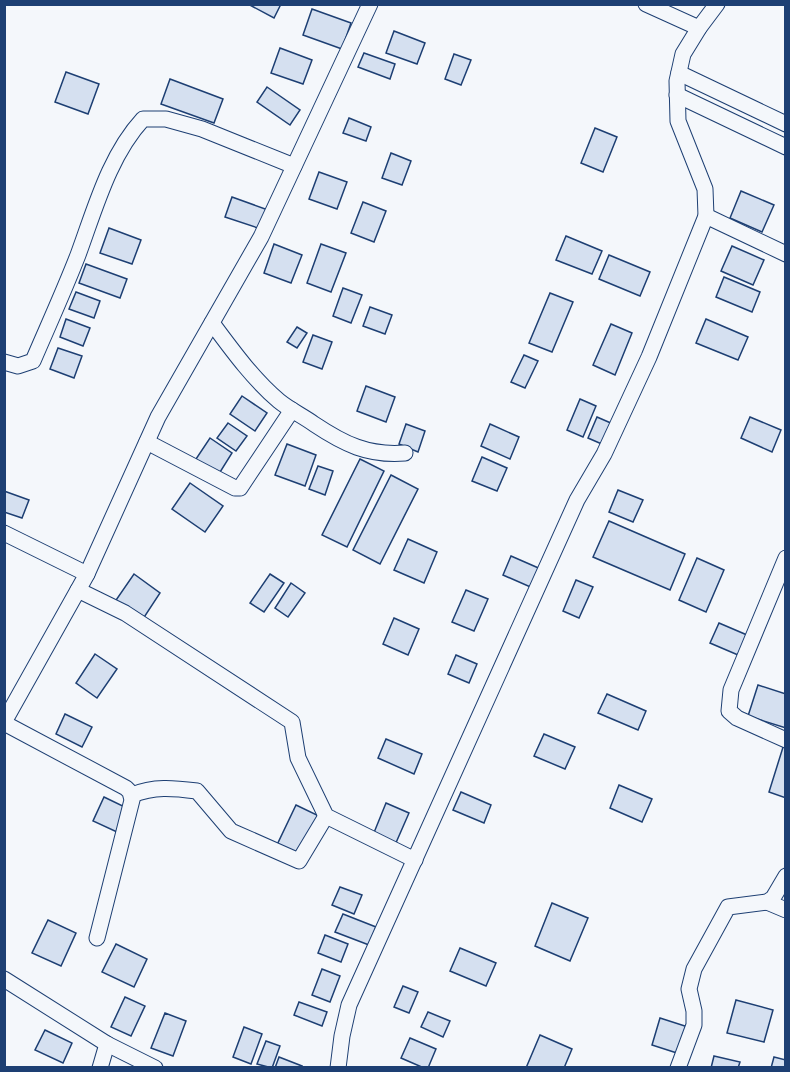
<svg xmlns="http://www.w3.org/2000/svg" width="790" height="1072" font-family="'Open Sans',sans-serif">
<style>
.building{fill:#d5e0f0;stroke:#1d3f73;stroke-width:1.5}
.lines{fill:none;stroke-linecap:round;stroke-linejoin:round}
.street-casing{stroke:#1d3f73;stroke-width:17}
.street{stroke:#f4f7fb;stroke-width:15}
</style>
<rect width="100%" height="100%" fill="#f4f7fb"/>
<!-- building -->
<g class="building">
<polygon points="248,4 281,4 274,18"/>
<polygon points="312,9 351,23 342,49 303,35"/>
<polygon points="394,31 425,43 417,64 386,53"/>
<polygon points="280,48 312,60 303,84 271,73"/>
<polygon points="364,53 395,64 390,79 358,67"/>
<polygon points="454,54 471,60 461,85 445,79"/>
<polygon points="66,72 99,84 88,114 55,102"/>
<polygon points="170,79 223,99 214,123 161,104"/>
<polygon points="267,87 300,110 290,125 257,102"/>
<polygon points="349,118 371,127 366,141 343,133"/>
<polygon points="595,128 617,137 603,172 581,163"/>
<polygon points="391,153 411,161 402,185 382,178"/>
<polygon points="319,172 347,182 337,209 309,199"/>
<polygon points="741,191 774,205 762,232 730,218"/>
<polygon points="232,197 268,210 261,229 225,217"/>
<polygon points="363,202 386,211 374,242 351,233"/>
<polygon points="109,228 141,240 132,264 100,253"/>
<polygon points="566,236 602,251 592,274 556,260"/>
<polygon points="274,244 302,255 291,283 264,273"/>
<polygon points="321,244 346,253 331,292 307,283"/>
<polygon points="732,246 764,260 753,285 721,271"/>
<polygon points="609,255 650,272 640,296 599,279"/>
<polygon points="86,264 127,279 120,298 79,283"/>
<polygon points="724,277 760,292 752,312 716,297"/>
<polygon points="343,288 362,295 351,323 333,316"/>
<polygon points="76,292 100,301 94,318 69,309"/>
<polygon points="550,293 573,302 552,352 529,343"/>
<polygon points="370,307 392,315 385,334 363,326"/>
<polygon points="66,319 90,328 83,346 60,337"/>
<polygon points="706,319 748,337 738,360 696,343"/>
<polygon points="611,324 632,333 615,375 593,365"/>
<polygon points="297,327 307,333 297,348 287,342"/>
<polygon points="313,335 332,342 322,369 303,362"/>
<polygon points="58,348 82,356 74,378 50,369"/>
<polygon points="524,355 538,361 525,388 511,382"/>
<polygon points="366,386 395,397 386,422 357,411"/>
<polygon points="242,396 267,413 255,431 230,414"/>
<polygon points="580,399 596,406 583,437 567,430"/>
<polygon points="597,417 613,424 604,445 588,438"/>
<polygon points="750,417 781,430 772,452 741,438"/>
<polygon points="228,423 247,436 236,451 217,438"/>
<polygon points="406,424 425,431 418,452 399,444"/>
<polygon points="490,424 519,437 510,459 481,446"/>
<polygon points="210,438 232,453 217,477 194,462"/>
<polygon points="287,444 316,455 305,486 275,475"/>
<polygon points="482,457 507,468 497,491 472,481"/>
<polygon points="360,459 384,471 347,547 322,535"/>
<polygon points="318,466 333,471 325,495 309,489"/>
<polygon points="391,475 418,489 380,564 353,550"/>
<polygon points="190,483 223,506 205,532 172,509"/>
<polygon points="618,490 643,500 633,522 609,512"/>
<polygon points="4,491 29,500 22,518 4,512"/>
<polygon points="609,521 685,554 670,590 593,557"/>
<polygon points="408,539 437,552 424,583 394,570"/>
<polygon points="511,556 543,570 535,589 503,575"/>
<polygon points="697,558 724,570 706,612 679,600"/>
<polygon points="134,574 160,593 141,622 114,603"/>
<polygon points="270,574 284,583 264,612 250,603"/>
<polygon points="576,580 593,587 579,618 563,611"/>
<polygon points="291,583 305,593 288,617 275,608"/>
<polygon points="466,590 488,599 474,631 452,622"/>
<polygon points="394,618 419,629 408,655 383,644"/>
<polygon points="719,623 747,635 738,655 710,643"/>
<polygon points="95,654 117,669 97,698 76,683"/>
<polygon points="456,655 477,664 469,683 448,674"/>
<polygon points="758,685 786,694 786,728 748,716"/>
<polygon points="607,694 646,711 638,730 598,713"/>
<polygon points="65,714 92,727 82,747 56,734"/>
<polygon points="544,734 575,747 565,769 534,756"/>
<polygon points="386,739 422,754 414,774 378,758"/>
<polygon points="784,744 786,745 786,798 769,792"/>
<polygon points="619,785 652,799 642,822 610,808"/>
<polygon points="461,792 491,805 484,823 453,810"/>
<polygon points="104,797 129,809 117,832 93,821"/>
<polygon points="386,803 409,813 395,845 373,835"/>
<polygon points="296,805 319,816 299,858 276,847"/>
<polygon points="340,887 362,895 354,914 332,905"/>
<polygon points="552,903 588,918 570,961 535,946"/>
<polygon points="343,914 376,927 369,945 335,932"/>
<polygon points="48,920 76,933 61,966 32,953"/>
<polygon points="325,935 348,944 341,962 318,953"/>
<polygon points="116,944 147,959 134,987 102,972"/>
<polygon points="460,948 496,963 486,986 450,971"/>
<polygon points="322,969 340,976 330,1002 312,995"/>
<polygon points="403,986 418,992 409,1013 394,1007"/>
<polygon points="125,997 145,1006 131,1036 111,1027"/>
<polygon points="736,1000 773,1010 764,1042 727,1033"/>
<polygon points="299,1002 327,1012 322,1026 294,1015"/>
<polygon points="428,1012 450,1021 443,1037 421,1027"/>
<polygon points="165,1013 186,1021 173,1056 151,1048"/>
<polygon points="660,1018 688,1027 680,1054 652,1045"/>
<polygon points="244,1027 262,1034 251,1064 233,1057"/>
<polygon points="45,1030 72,1043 63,1063 35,1050"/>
<polygon points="540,1035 572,1049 564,1068 526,1068"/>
<polygon points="410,1038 436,1049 428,1068 424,1068 401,1058"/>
<polygon points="266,1041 280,1046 272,1068 257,1064"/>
<polygon points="714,1056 740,1062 738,1068 711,1068"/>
<polygon points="279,1057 302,1066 301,1068 275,1068"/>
<polygon points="774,1057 786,1060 786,1068 771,1068"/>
</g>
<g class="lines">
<!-- street casing -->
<g class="street-casing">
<g id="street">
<polyline points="646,4 699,28"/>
<polyline points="679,73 786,124"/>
<polyline points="677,95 786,147"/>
<polyline points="706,216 786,254"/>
<path d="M212 323C232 350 253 379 279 401 290 410 303 416 314 424 344 444 368 456 405 453"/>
<path d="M4 362 18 366 33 361C48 326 64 291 78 255 95 209 109 156 143 119H166L202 129 294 166"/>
<polyline points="147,442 235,488 240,488 292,410"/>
<polyline points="4,533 87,574"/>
<polyline points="786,558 731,690 729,711 737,718 786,740"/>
<polyline points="78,590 125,613 292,722 298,758 326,816 415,860"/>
<polyline points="4,722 87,574 158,417 261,237 370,4"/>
<polyline points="4,723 126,788 130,792 132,800 97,938"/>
<path d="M132 795C154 786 173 788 197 791L231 831 299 861 326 816"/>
<polyline points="767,902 786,910"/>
<polyline points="4,979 107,1044 155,1068"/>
<polyline points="100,1068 107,1044"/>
<polyline points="338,1068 342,1036 349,1005 577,500 604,454 649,357 706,216 705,189 678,121 677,81 683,54 699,28 717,4"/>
<polyline points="678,1068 694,1025 694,1011 689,989 694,969 728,907 767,902 773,898 786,876"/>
</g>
</g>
<!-- street -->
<use href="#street" class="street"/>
</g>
<!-- border -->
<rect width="790" height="1072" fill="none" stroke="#1d3f73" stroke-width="12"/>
</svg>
